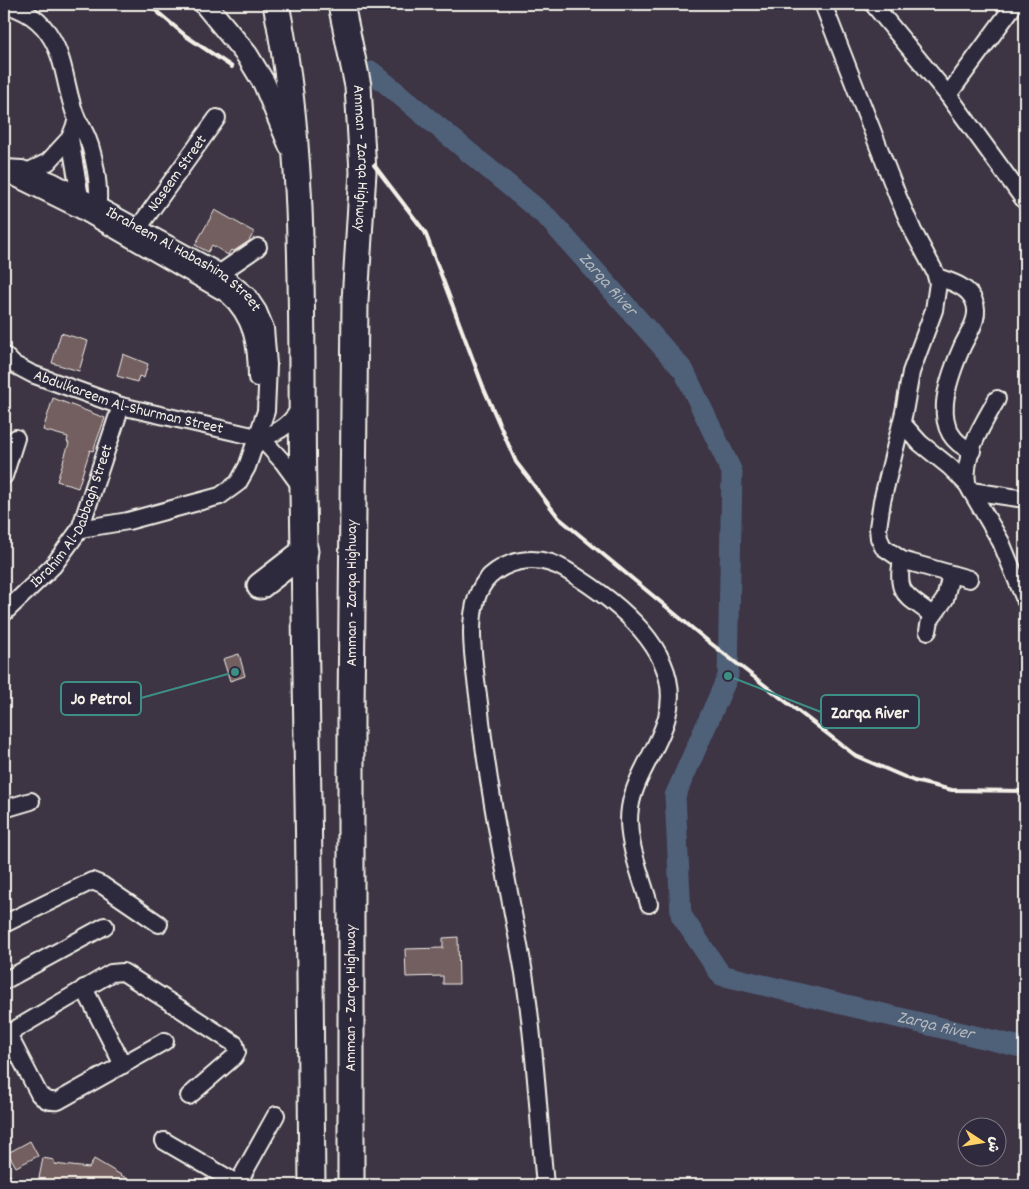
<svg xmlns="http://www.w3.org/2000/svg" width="1029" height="1189" font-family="Dekko,'Playpen Sans Arabic',sans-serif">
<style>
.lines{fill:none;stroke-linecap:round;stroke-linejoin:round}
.river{stroke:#4f6079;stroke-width:21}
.building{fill:#735e60;stroke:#f4f1e8}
.minor-casing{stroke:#f4f1e8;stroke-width:20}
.major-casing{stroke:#f4f1e8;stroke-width:25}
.highway-casing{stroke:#f4f1e8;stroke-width:29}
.minor{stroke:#2f2a3d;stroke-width:16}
.major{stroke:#2f2a3d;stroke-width:21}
.highway{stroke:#2f2a3d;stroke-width:25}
.rail{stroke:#f4f1e8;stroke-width:4}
.labels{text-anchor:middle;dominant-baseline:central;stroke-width:4;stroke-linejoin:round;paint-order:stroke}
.street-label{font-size:16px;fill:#f4f1e8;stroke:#2f2a3d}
.water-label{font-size:18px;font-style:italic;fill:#b2b7bc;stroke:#2f2a3d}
.leader{fill:none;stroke:#3d8f86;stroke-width:2}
.callout-dot{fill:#3d8f86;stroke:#2f2a3d;stroke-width:2}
.callout{fill:#2f2a3d;stroke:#3d8f86;stroke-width:2}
.callout-label{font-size:18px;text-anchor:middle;font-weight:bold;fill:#f4f1e8}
</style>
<rect width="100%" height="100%" fill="#3d3444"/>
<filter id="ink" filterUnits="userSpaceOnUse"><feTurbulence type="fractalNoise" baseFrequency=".02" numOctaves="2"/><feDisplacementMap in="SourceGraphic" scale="10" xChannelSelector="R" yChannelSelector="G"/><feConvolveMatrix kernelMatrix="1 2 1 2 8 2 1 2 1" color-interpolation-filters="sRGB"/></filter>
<g filter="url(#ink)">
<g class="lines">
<!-- river -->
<path class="river" id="s1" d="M372 72 548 218 684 371 732 472 728 676 675 796 681 915 721 975 1025 1048"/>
</g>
<!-- building -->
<g class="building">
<polygon points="215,210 254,232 249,241 234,251 231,250 228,255 212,245 208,252 195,245"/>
<polygon points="61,333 88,341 79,371 52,363"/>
<polygon points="123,354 148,364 144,378 139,376 137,382 117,376"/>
<polygon points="53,398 105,418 93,451 90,450 78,488 57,481 69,443 67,442 68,437 43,430"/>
<polygon points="239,654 245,676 230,681 223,659"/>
<polygon points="458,937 459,984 443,984 443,976 406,977 405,949 443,948 443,938"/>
<polygon points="30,1141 38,1156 16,1167 8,1153"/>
<polygon points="43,1158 54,1160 54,1164 89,1168 94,1159 138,1185 86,1185 75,1179 75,1185 38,1183"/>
</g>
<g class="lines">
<!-- minor casing -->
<g class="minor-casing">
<g id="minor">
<polyline points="823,4 898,197 913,231 935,272 938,283 934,310 911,372 904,412 882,501 878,528 879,538 883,547 902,560 969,579"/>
<polyline points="873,4 948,95 1025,201"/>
<path d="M4 5C24 8 42 21 52 39 66 63 66 94 77 119 78 123 82 125 83 129 94 148 102 193 96 214"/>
<polyline points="948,95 1015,4"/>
<polyline points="77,120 70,138 81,203"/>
<path id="s2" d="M4 168 22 169 54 182 219 272 248 296 258 311 265 328 268 365 266 411 247 467 238 483 220 496 128 521 80 529"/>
<polyline points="29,171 48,162 70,138"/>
<path d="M4 172 81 210 227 294C253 317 257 345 257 378"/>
<path id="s3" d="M139 227 217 118"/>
<path d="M937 277C951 282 968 286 974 301 981 317 969 332 962 347 948 379 927 433 972 451"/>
<polyline points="213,278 258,247"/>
<path id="s4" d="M4 355 13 364 32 374 121 406 261 438C280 432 293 423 302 404"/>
<polyline points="902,423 920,443 950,467 967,484 1001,542 1025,600"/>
<polyline points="261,438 283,462 302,488"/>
<polyline points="4,476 16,438"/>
<path d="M967 484C963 454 983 424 997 399"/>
<polyline points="971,491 1025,499"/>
<path d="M902 560C895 595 907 595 932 615"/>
<path id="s5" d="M4 613 53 566 80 529 121 406"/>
<polyline points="928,631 930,620 945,599 951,574"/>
<polyline points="4,809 31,801"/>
<polyline points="4,924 92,881 102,885 159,924"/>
<polyline points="4,981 105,926"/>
<polyline points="84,988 123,1065"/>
<path d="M8 1034 39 1094C44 1100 50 1102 58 1101L165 1041"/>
<polyline points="4,1036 111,973 123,972 235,1044 237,1052 234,1057 189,1096"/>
<polyline points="164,1141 238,1184"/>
<polyline points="4,1183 7,1185"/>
<polyline points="237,1185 276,1115"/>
<path d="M545 1185C538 1114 535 1043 524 973 508 883 488 793 479 703 476 679 472 655 472 632 472 612 475 590 490 576 512 557 541 555 566 570 614 599 685 652 667 717 659 748 635 775 630 808 625 839 641 874 649 904"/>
</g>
</g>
<!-- major casing -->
<g class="major-casing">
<polyline id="major" points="205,4 247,55 264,83 290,146"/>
</g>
<!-- highway casing -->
<g class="highway-casing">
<g id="highway">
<path d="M276 4C308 163 300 328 303 490 308 722 310 953 312 1185"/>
<path id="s6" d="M341 4 358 86 363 172 355 301 351 711V1185"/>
<polyline points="260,586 305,551"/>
</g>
</g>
<!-- minor -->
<use href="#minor" class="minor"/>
<!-- major -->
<use href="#major" class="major"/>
<!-- highway -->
<use href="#highway" class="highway"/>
<!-- rail -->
<g class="rail">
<polyline points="148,4 186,36 232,67"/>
<polyline points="374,165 425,232 484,389 516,462 559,518 709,642 856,756 914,781 952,790 1025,791"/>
</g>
</g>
</g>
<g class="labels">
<!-- street labels -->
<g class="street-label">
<text stroke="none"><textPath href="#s6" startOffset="156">Amman - Zarqa Highway</textPath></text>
<text stroke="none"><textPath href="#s3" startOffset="66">Naseem Street</textPath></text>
<text stroke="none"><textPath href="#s2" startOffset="204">Ibraheem Al Habashina Street</textPath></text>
<text stroke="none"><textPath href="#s4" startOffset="135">Abdulkareem Al-Shurman Street</textPath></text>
<text stroke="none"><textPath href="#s5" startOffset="121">Ibrahim Al-Dabbagh Street</textPath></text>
<text transform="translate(352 593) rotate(-90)">Amman - Zarqa Highway</text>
<text transform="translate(351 998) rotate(-90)">Amman - Zarqa Highway</text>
</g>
<!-- water labels -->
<g class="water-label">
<text stroke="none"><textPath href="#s1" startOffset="318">Zarqa River</textPath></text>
<text stroke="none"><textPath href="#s1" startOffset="1292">Zarqa River</textPath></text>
</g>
</g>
<!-- callouts -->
<path class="leader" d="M235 672L141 698M728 676L821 712"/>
<g class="callout-dot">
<circle cx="235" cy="672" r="5"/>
<circle cx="728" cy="676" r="5"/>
</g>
<g class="callout">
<rect x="61" y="682" width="80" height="33" rx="5"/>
<rect x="821" y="695" width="98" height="33" rx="5"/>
</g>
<g class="callout-label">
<text x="101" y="704">Jo Petrol</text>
<text x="870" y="718">Zarqa River</text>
</g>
<!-- margin -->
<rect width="1029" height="1189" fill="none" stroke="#2f2a3d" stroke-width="20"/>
<rect x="10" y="10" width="1009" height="1169" fill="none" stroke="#f4f1e8" stroke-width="2" filter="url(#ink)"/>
<!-- north arrow -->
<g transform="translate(982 1142) rotate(102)"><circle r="24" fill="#2f2a3d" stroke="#7e7a81"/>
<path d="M0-4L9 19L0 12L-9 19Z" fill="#ffd166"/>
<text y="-8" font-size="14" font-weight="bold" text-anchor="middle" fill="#f4f1e8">ش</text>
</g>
</svg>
